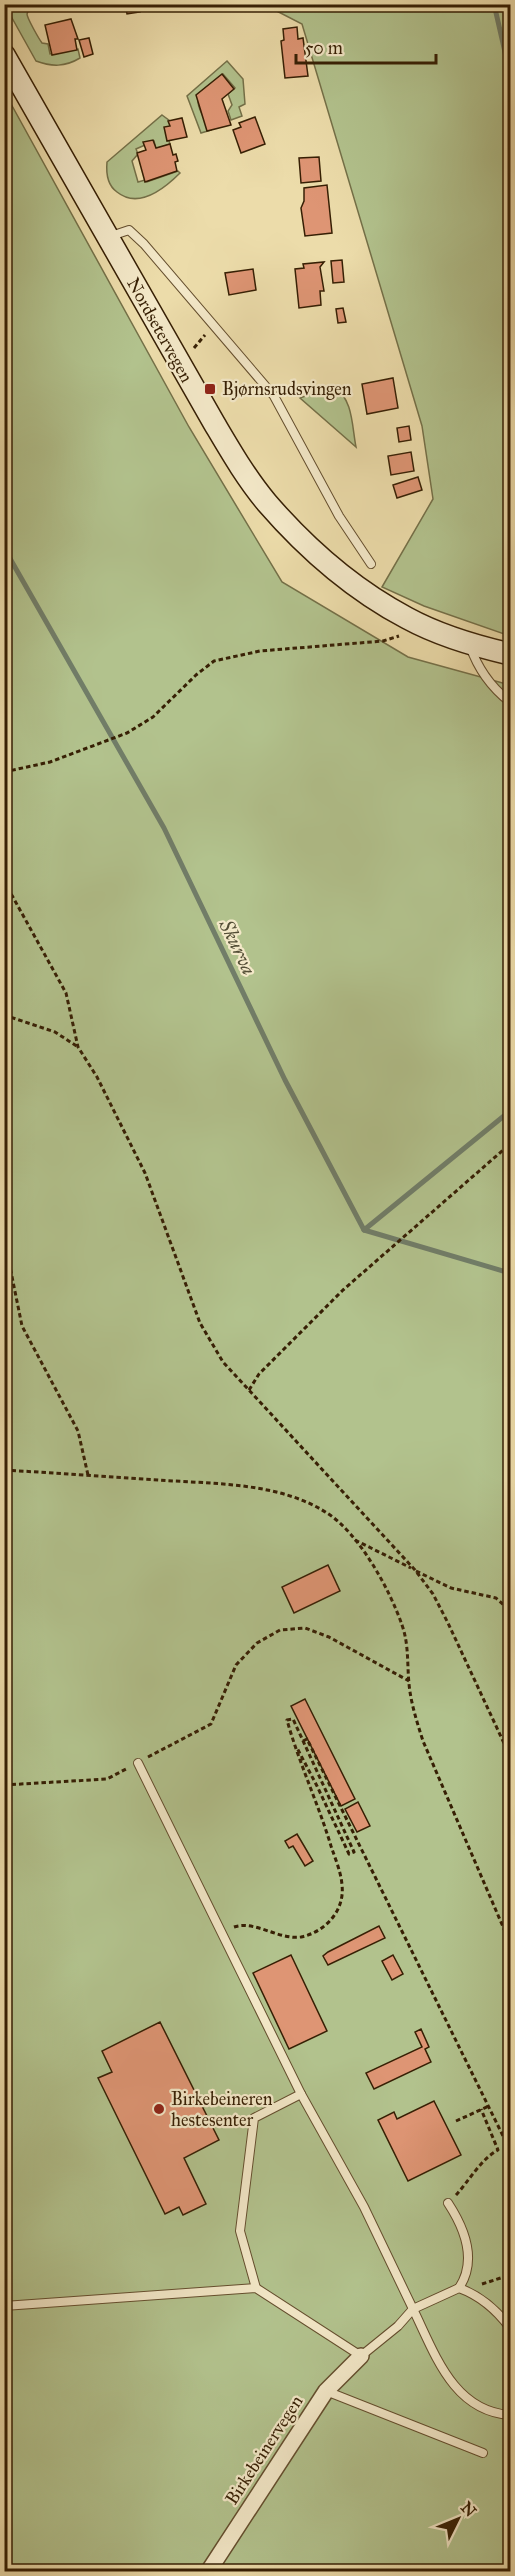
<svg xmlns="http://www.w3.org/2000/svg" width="515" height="2576" font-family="'IM FELL Great Primer',serif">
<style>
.green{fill:#b2c28d;stroke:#747048;stroke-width:1.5}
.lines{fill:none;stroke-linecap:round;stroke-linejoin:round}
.stream{stroke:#717d68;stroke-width:5}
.building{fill:#de9574;stroke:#361f04;stroke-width:1.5}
.service-casing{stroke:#644e2e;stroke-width:10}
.minor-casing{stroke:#644e2e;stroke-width:18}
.secondary-casing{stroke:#361f04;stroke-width:24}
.path{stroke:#361f04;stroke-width:3;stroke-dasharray:4.5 3;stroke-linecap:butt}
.service{stroke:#f3e8c8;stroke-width:8}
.minor{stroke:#f3e8c8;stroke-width:15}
.secondary{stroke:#f3e8c8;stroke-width:21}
.poi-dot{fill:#8f2418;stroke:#f3e8c8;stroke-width:2}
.labels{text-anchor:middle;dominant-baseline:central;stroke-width:4.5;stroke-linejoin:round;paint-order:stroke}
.street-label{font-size:18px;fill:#361f04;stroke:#f3e8c8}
.poi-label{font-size:18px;fill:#361f04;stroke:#f3e8c8;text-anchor:start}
.water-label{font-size:20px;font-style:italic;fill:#544e36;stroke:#f3e8c8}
</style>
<rect width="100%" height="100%" fill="#ecdcaa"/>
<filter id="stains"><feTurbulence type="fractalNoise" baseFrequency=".00333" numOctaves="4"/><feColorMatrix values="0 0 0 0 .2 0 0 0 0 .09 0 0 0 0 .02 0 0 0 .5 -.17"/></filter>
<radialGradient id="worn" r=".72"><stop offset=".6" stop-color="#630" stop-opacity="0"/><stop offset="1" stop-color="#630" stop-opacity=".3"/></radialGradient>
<!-- green -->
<g class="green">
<path d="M11 5H30C30 8 28 11 27 14 27 18 39 39 42 43L48 44 50 54 78 49 80 58C65 67 52 67 36 61L7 9Z"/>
<polygon points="265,5 510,5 510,636 424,606 382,587 433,499 422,426 302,24"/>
<path d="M227 61 243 79 245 104 239 107 242 116 231 120 228 111 232 105 228 94 235 88 223 74 198 95C196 108 205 119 211 130L201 133 187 96Z"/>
<polygon points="5,93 189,427 282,582 408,657 510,685 510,2571 5,2571"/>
<path d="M162 115 170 121 171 126 165 128 170 144 156 149 154 141 136 149 138 154 132 161 138 182 145 180 147 182 178 171 180 173C164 189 138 209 117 192 107 185 106 173 107 162Z"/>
<path d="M335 388C353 399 352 427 356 447L300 398 324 389Z"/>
</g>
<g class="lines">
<!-- stream -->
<g class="stream">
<polyline points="494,4 510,74"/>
<polyline points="4,548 164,828 285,1080 364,1230 510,1273"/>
<polyline points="364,1230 510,1111"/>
</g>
</g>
<!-- building -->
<g class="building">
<polygon points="125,4 143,4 138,5 140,12 127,14"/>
<polygon points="71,19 78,39 75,39 77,50 52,55 45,25"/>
<polygon points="297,27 298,39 303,38 308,76 285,78 281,41 284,40 283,29"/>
<polygon points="89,38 93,54 84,57 79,40"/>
<polygon points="222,74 234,89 222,99 231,125 207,131 196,95"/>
<polygon points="255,117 265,144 241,153 233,130 241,127 239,123"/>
<polygon points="182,118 187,137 167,141 164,127 170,126 168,121"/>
<polygon points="153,140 156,148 170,144 173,155 176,154 178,161 175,162 177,171 145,182 137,153 146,150 143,142"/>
<polygon points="319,157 321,181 301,183 299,158"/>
<polygon points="327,185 332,233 305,236 301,208 304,201 304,188"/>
<polygon points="342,260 344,282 333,283 331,261"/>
<polygon points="324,262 320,267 324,291 320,291 321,305 299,308 295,269 304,268 303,264"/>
<polygon points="253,269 256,290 229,295 225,273"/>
<polygon points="343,308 346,322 338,323 336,309"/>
<polygon points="393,378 398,408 367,414 362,384"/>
<polygon points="409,426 411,440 399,442 397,428"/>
<polygon points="411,452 414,471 391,475 388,456"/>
<polygon points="418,477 422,490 397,498 393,485"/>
<polygon points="328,1565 340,1591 294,1613 282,1587"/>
<polygon points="305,1699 355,1799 341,1806 291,1706"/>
<polygon points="358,1802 370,1826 357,1832 345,1809"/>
<polygon points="297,1834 313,1861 305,1866 293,1846 289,1848 285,1841"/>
<polygon points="379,1926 385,1938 328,1965 323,1956 328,1952"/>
<polygon points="291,1955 327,2031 289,2049 253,1973"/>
<polygon points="393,1955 403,1974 392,1980 382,1961"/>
<polygon points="160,2022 219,2140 184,2158 206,2204 183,2215 179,2207 165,2214 98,2078 112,2072 102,2051"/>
<polygon points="421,2029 429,2047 425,2049 431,2062 374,2089 366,2073 422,2047 415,2032"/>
<polygon points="434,2101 461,2155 408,2181 378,2120 394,2112 397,2119"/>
</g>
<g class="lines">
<!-- service casing -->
<g class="service-casing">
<g id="service">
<polyline points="108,237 129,230 144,244 274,396 339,516 371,564"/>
<path d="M470 646C478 669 492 688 510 702"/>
<path d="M138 1763 301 2094 364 2207 413 2309 459 2288C481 2296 496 2309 510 2328"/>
<path d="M448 2203C465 2229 477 2261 459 2288"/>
<polyline points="256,2288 240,2231 254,2118 301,2094"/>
<path d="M4 2306 256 2288 361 2356 398 2326 413 2309C435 2354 453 2411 510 2415"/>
<polyline points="326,2391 483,2453"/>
</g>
</g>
<!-- minor casing -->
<g class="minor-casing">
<polyline id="minor" points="208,2572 326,2391 361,2356"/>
</g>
<!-- secondary casing -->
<g class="secondary-casing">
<path id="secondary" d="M4 55 214 423C230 450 246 478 267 503 306 548 354 590 407 618 440 636 475 646 510 654"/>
</g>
<!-- path -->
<g class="path">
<polyline points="194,348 205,335"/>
<polyline points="4,772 50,762 127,733 153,717 196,675 214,661 260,651 383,641 399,636"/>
<polyline points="4,881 66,993 78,1047 97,1077 145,1173 200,1323 223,1362 415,1570 433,1594 448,1623 510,1756"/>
<polyline points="4,1015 55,1032 78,1047"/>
<polyline points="4,1217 8,1257 22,1326 78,1431 88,1475"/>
<polyline points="249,1390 259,1374 343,1290 510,1144"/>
<path d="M4 1470C56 1473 108 1477 159 1480 214 1484 279 1482 327 1513 359 1533 390 1590 402 1625 409 1645 407 1663 409 1684 411 1704 417 1722 423 1741L510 1943"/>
<polyline points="355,1540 411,1568"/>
<polyline points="416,1571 451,1588 496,1598 506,1607 510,1616"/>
<polyline points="303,1741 307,1739 510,2150"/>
<polyline points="148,1757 211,1724 236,1665 257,1643 280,1630 305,1628 329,1637 409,1681"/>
<polyline points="4,1785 107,1779 126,1769"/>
<path d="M234 1927C255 1920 278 1940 301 1937 325 1932 345 1911 342 1885 341 1872 335 1858 331 1846 318 1803 299 1763 287 1720L293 1719 354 1852 349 1854 317 1786 297 1748"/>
<polyline points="456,2121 489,2106"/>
<path d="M456 2195C469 2181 481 2159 498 2150L481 2109"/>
<polyline points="482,2284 510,2275"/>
</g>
<!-- service -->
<use href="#service" class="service"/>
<!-- minor -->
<use href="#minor" class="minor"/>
<!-- secondary -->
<use href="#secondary" class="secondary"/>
</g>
<!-- markers -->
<g class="poi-dot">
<rect x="204" y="383" width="12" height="12" rx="3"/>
<circle cx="159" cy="2109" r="6"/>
</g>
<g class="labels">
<!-- street labels -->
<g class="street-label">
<text transform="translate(160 330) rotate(61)">Nordsetervegen</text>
<text transform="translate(264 2450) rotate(-57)">Birkebeinervegen</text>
</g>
<!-- poi labels -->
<g class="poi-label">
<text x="222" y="389">Bjørnsrudsvingen</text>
<text x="171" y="2099">Birkebeineren<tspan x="171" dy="21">hestesenter</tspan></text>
</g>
<!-- water labels -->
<g class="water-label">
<text transform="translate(238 947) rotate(64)">Skurva</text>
</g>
</g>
<!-- margin -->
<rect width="515" height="2576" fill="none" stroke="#ecdcaa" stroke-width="24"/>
<rect x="6" y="6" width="503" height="2564" fill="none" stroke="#361f04" stroke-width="3"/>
<rect x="12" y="12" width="491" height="2552" fill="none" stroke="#361f04" stroke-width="1.5"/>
<!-- north arrow -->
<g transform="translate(458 2519) rotate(47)" stroke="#f3e8c8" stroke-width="4.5" paint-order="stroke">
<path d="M0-4.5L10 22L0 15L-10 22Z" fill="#361f04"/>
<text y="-9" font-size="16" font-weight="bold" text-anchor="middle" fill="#361f04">N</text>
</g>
<!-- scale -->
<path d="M296 54v9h140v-9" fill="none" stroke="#361f04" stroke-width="3"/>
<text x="305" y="54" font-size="18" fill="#361f04" stroke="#f3e8c8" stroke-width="4.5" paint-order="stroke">50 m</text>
<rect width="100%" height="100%" filter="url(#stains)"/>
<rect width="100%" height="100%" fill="url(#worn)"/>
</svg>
